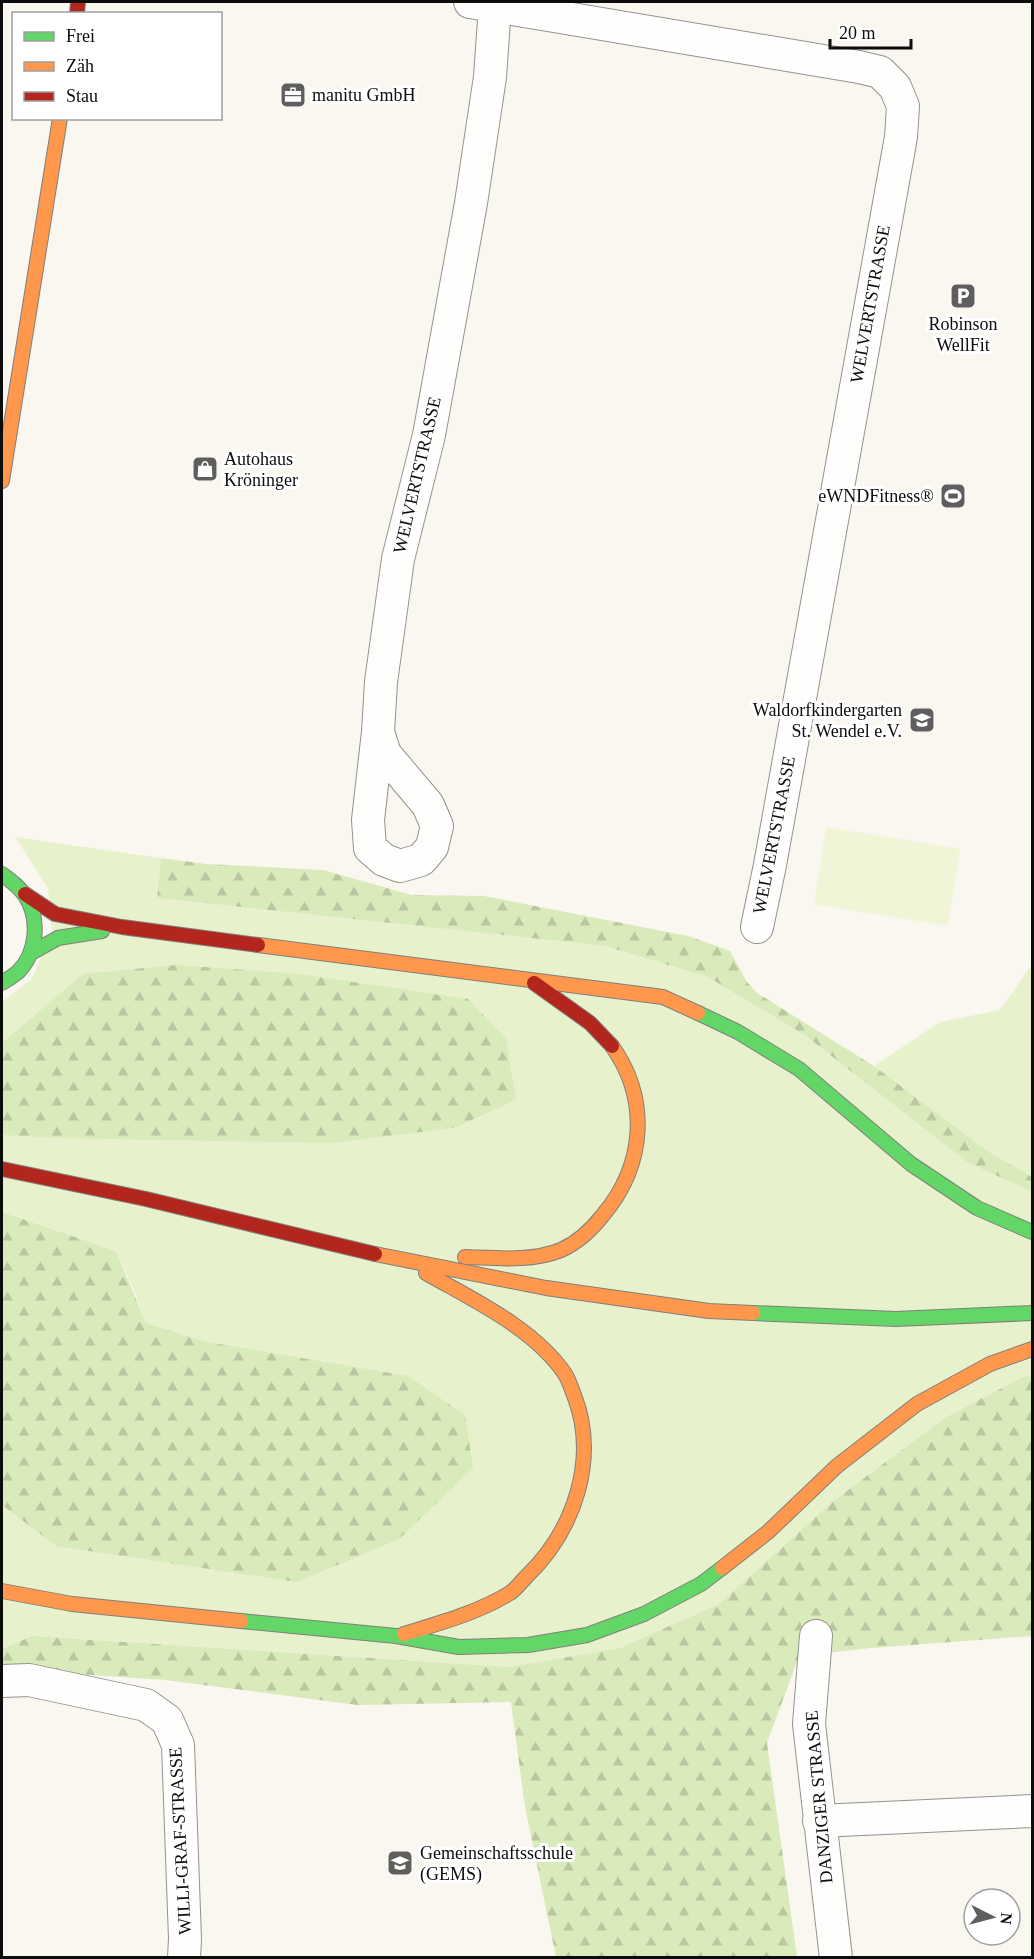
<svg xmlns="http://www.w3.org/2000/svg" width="1034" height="1959" font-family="Georgia,serif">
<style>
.grass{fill:#e7f2cd}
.forest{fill:url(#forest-firs)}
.pitch{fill:#f1f5d8}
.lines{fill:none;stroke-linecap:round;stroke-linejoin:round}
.street-casing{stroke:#93928f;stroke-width:34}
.fast-casing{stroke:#807f7c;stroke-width:16}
.slow-casing{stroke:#807f7c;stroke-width:16}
.jam-casing{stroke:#807f7c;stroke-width:16}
.street{stroke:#fefefd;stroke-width:32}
.fast{stroke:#63d668;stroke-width:14}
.slow{stroke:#ff974d;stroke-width:14}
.jam{stroke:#b3261e;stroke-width:14}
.labels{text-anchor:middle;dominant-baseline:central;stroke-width:6;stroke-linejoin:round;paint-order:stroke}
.poi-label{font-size:18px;fill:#0c0c0c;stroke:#fff;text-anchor:start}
.street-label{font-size:18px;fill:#0c0c0c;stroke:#fff}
</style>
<defs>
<pattern id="forest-firs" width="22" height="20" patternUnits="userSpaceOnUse" patternTransform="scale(1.5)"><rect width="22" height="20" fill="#d9eabb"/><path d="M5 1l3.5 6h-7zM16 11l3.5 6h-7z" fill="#b9c8a0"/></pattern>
</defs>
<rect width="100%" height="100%" fill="#faf7f0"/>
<!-- grass -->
<g class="grass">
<polygon points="15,837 161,858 157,898 605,946 708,977 806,1036 968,1163 1032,1191 1032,1375 1023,1377 946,1417 832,1502 719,1604 620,1648 509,1667 32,1636 2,1649 2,1505 56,1546 207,1342 146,1323 133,1288 116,1251 2,1212 2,1002 32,979 52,930 48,888"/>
<polygon points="1032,964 1032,1177 989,1152 874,1066 940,1022 1000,1010"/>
</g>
<!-- forest -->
<g class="forest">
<polygon points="161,858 206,864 323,870 412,895 484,896 688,936 730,951 747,982 757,993 874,1066 989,1152 1032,1177 1032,1191 968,1163 806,1036 708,977 605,946 157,898"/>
<polygon points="176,965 299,974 468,999 506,1039 516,1100 454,1128 331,1143 58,1138 2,1135 2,1043 83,974"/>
<polygon points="2,1212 116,1251 146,1323 207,1342 408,1376 465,1415 473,1468 399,1539 297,1582 56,1546 2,1505"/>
<polygon points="1032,1375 1032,1636 871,1648 799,1656 767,1743 797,1957 556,1957 525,1807 511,1702 358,1705 165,1680 2,1669 2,1649 32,1636 509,1667 620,1648 719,1604 832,1502 946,1417 1023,1377"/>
</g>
<!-- pitch -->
<polygon class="pitch" points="826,827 960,849 948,926 814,904"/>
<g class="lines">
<!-- street casing -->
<g class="street-casing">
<g id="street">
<polyline points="470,2 859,67 880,72 895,87 903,106 901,137 770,865 757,927"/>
<polyline points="378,732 368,820 370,848 384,860 400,866 421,860 432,847 437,826 428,805 385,754 378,732 381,682 398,559 429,435 471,203 490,77 495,6"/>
<polyline points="816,1636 809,1724 836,1958"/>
<polyline points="2,1681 29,1680 146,1705 167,1720 178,1745 185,1939 184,1958"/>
<polyline points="819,1821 1032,1811"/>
</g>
</g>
<!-- fast casing -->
<g class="fast-casing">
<g id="fast">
<path d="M2 874C11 881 20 887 26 897 40 920 37 953 18 972 13 976 7 980 2 983"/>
<polyline points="31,953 58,938 102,931"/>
<polyline points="698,1013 738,1032 799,1069 911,1164 977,1208 1032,1232"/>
<polyline points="753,1313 896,1319 1032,1313"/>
<polyline points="241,1621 396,1636 459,1647 528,1645 587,1635 644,1614 701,1584 722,1568"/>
</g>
</g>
<!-- slow casing -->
<g class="slow-casing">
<g id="slow">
<polyline points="2,481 60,118"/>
<polyline points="258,945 663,997 698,1013"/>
<polyline points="375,1254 546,1288 709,1311 753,1313"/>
<path d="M465 1257C495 1258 532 1262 561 1250 577 1243 592 1229 603 1215 645 1165 650 1100 612 1046"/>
<polyline points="722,1568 768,1532 837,1466 917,1404 990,1364 1032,1349"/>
<polyline points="2,1591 72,1604 241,1621"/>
<path d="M404 1634C440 1623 477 1613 510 1593 516 1589 521 1582 526 1577 574 1531 599 1459 574 1395 571 1388 569 1380 565 1374 534 1328 473 1300 426 1273"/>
</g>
</g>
<!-- jam casing -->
<g class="jam-casing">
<g id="jam">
<polyline points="77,14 78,2"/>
<polyline points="25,894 55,914 122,927 258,945"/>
<polyline points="534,983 590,1023 612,1046"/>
<polyline points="2,1169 146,1199 375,1254"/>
</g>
</g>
<!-- street -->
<use href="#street" class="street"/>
<!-- fast -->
<use href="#fast" class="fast"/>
<!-- slow -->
<use href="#slow" class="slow"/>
<!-- jam -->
<use href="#jam" class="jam"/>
</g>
<!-- icons -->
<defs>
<g id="office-square" transform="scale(1.35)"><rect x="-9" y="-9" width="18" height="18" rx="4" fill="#5f5e5c" stroke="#fff"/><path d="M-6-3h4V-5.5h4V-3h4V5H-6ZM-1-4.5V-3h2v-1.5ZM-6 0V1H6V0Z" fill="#fff"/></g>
<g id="parking-square" transform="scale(1.35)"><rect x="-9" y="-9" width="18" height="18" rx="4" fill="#5f5e5c" stroke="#fff"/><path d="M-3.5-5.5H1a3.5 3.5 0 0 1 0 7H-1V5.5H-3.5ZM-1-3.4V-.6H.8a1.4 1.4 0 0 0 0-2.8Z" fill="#fff"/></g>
<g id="shop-square" transform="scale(1.35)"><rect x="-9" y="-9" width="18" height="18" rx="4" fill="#5f5e5c" stroke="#fff"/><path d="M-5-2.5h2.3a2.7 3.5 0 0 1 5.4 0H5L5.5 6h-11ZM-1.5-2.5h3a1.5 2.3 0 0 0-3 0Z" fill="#fff"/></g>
<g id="stadium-square" transform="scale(1.35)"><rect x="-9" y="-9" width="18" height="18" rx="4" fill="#5f5e5c" stroke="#fff"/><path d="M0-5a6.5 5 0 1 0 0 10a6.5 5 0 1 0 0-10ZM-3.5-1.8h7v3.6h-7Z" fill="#fff"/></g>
<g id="school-square" transform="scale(1.35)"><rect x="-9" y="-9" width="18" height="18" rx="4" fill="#5f5e5c" stroke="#fff"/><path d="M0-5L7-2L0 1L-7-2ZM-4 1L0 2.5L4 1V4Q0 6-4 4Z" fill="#fff"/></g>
</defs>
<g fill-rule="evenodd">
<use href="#office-square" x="293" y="95"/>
<use href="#parking-square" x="963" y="296"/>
<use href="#shop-square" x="205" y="469"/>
<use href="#stadium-square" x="953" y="496"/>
<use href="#school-square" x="922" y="720"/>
<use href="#school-square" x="400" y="1863"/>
</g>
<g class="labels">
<!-- poi labels -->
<g class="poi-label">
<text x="312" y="95">manitu GmbH</text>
<text x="963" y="324" text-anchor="middle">Robinson<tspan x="963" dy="21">WellFit</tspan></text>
<text x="224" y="459">Autohaus<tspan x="224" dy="21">Kröninger</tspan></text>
<text x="934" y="496" text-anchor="end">eWNDFitness®</text>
<text x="902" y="710" text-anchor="end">Waldorfkindergarten<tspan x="902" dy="21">St. Wendel e.V.</tspan></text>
<text x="420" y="1853">Gemeinschaftsschule<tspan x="420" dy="21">(GEMS)</tspan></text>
</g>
<!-- street labels -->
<g class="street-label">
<text transform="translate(870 304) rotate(-80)">WELVERTSTRASSE</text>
<text transform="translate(417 475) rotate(-77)">WELVERTSTRASSE</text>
<text transform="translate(774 835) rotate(-79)">WELVERTSTRASSE</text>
<text transform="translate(819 1797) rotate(-95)">DANZIGER STRASSE</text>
<text transform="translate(180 1841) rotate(-93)">WILLI-GRAF-STRASSE</text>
</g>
</g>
<!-- border -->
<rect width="1034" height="1959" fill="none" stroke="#0c0c0c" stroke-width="6"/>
<!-- legend -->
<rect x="12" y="12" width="210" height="108" fill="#ffffff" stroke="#9e9e9e" stroke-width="1.5"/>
<rect x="24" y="32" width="30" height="9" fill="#63d668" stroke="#9e9e9e" stroke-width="1.5"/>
<text x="66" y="42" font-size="18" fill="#0c0c0c">Frei</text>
<rect x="24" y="62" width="30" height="9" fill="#ff974d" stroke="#9e9e9e" stroke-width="1.5"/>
<text x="66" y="72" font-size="18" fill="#0c0c0c">Zäh</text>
<rect x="24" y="92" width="30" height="9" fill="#b3261e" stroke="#9e9e9e" stroke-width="1.5"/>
<text x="66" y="102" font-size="18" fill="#0c0c0c">Stau</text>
<!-- north arrow -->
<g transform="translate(992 1917) rotate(96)"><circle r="28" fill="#ffffff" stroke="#9e9e9e" stroke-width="1.5"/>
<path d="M0-4.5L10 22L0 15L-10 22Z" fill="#5f5e5c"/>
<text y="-9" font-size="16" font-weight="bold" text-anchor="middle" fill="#0c0c0c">N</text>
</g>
<!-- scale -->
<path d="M830 39v9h81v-9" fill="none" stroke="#0c0c0c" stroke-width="3"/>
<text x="839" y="39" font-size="18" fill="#0c0c0c" stroke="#ffffff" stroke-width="4.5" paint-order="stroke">20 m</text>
</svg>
